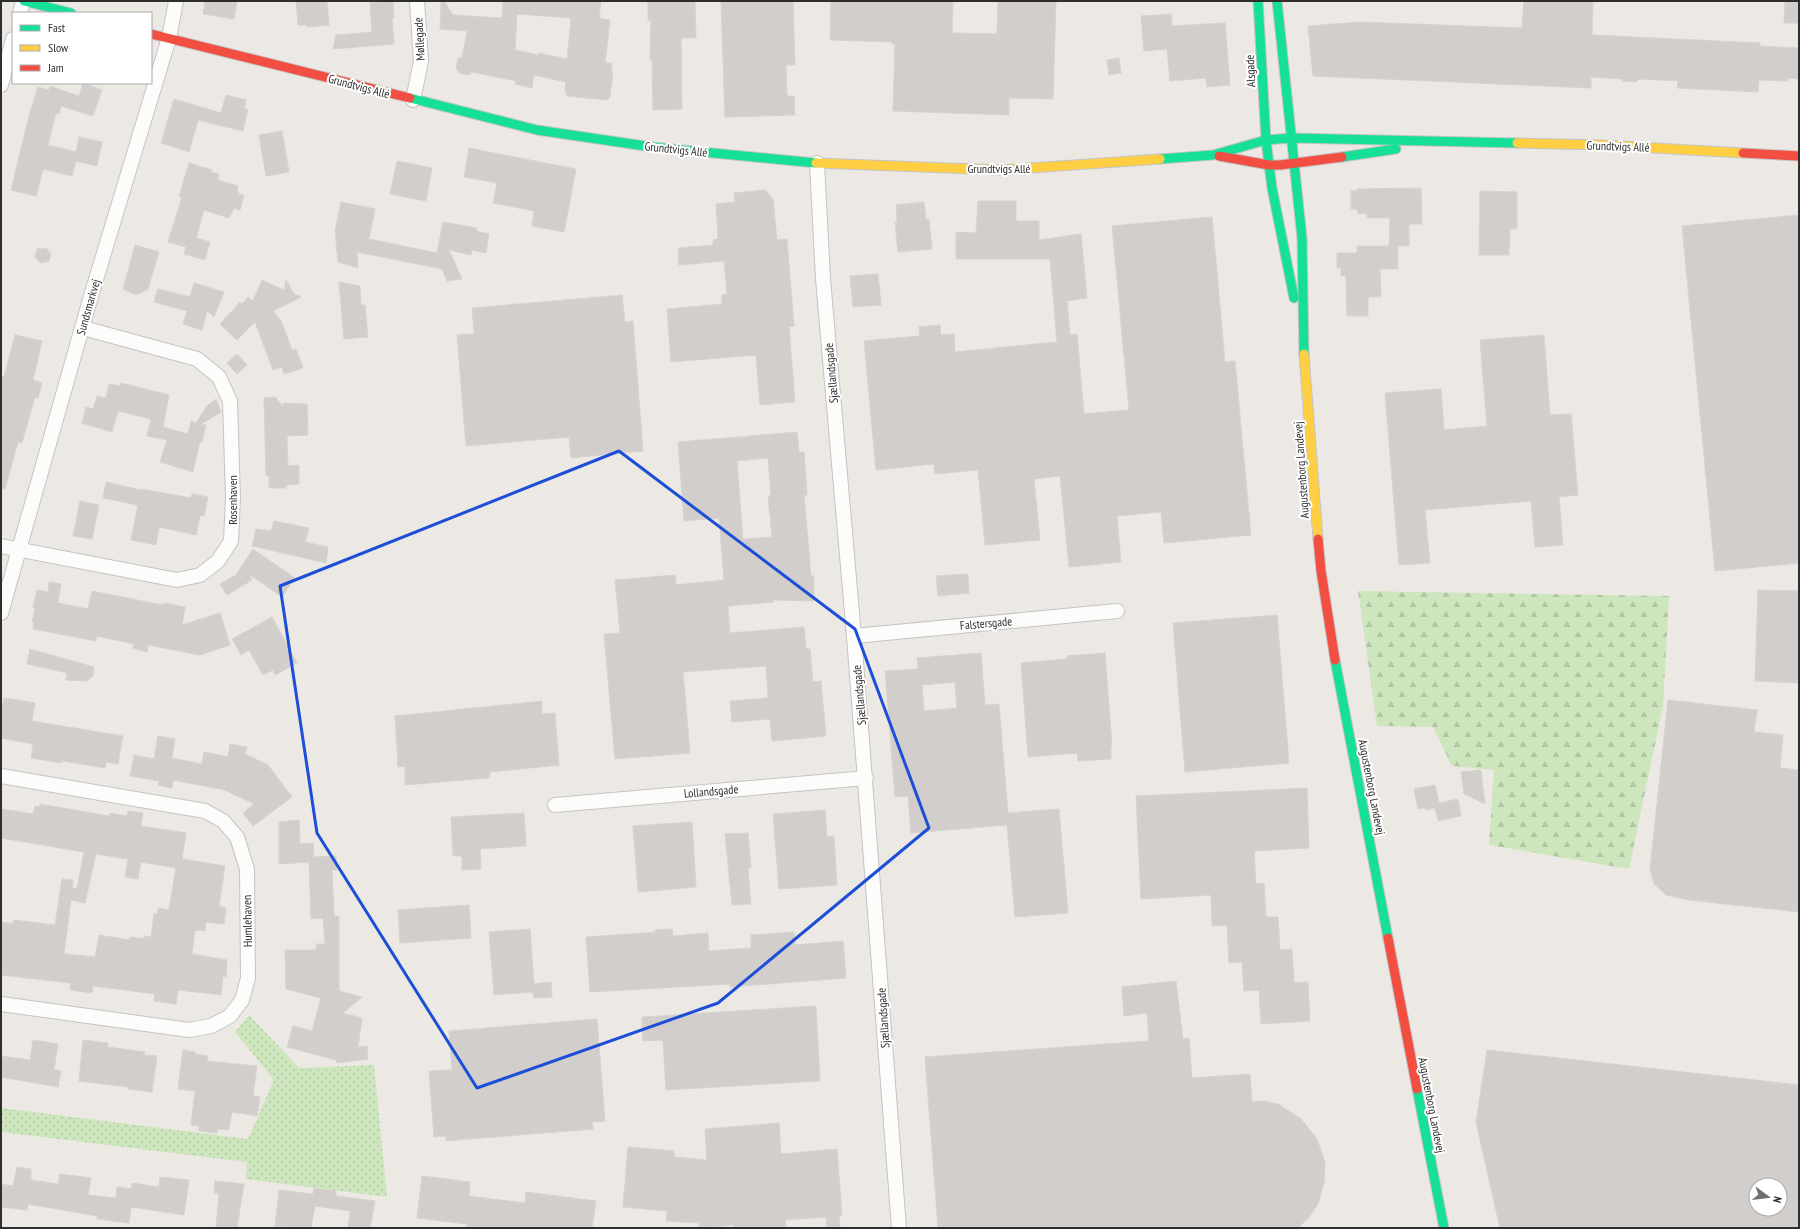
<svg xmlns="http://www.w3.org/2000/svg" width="1800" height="1229" font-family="'PT Sans Narrow',sans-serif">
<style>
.grass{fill:url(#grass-dots)}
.forest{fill:url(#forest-firs)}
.building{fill:#d1cecb;stroke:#d7d4d0;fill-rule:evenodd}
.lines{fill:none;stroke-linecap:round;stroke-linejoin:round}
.street-casing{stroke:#c5c4c5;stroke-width:16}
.fast-casing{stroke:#c5c4c5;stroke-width:11}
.slow-casing{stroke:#c5c4c5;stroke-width:11}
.jam-casing{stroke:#c5c4c5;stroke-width:11}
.street{stroke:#fcfcfb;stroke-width:14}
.fast{stroke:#16e098;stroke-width:9}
.slow{stroke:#ffcf43;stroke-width:9}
.jam{stroke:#f24e42;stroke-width:9}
.marked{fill:none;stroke:#1d4ed8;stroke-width:3;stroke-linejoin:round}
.labels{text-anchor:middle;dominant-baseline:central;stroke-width:4;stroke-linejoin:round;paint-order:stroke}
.street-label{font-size:12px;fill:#2e2e2e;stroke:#fff}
</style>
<defs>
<pattern id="grass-dots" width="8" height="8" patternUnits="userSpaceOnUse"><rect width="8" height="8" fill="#cee6be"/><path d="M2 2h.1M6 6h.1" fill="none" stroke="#b1c6a4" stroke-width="1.8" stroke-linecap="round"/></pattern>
<pattern id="forest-firs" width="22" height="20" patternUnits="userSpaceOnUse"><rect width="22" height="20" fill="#cee6be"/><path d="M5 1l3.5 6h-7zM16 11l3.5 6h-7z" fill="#b1c6a4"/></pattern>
</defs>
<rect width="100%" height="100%" fill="#ece8e4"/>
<!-- grass -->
<polygon class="grass" points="249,1015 299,1068 374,1065 387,1197 246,1179 247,1162 1,1132 1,1108 248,1139 274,1080 235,1032"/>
<!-- forest -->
<polygon class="forest" points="1358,591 1669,596 1663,706 1629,869 1489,845 1494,770 1452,766 1433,727 1377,726"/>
<!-- building -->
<g class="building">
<polygon points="205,1 237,1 234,19 203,14"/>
<polygon points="296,1 327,1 329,25 307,27 307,25 298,25"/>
<polygon points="393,1 394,18 392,18 394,44 333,49 336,35 372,32 370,3"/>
<path d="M441 1H444L453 15 502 18 503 1H601L599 18 610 20 605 63H612L611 72H613L610 97H609L608 100 567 96V93L565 92 566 82 534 75 532 88 515 84 516 81 471 72 470 75 459 73 456 68 458 58H462L467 31 440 29ZM517 14 571 18 567 59 539 53 538 55 515 50Z"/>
<polygon points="648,1 695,1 696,38 681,38 682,109 653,110 652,60 650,60 651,20 648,21"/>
<polygon points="721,1 793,1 795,65 786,65 787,96 794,96 795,115 725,117"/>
<polygon points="831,1 953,1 952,33 997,34 998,1 1056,1 1053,99 1009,98 1009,115 893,111 895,44 892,44 892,42 830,40"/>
<polygon points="1524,1 1593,1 1592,35 1760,43 1760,46 1799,48 1799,79 1788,78 1788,81 1759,80 1758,92 1677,88 1678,81 1638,79 1637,82 1622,81 1622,79 1591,77 1591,88 1313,76 1308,26 1360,22 1522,28"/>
<polygon points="1785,1 1799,1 1799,23 1784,23"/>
<polygon points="1171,14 1172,26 1225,23 1230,85 1207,87 1206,78 1170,81 1167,49 1144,51 1141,16"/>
<polygon points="1119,58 1121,73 1109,75 1107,60"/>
<polygon points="83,83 102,90 93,116 61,106 59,114 56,113 48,145 76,152 79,137 102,142 97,166 76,161 72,176 43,169 36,196 11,190 29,116 38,87 49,90 50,86 79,96"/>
<polygon points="226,95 246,100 244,109 248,109 243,131 198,120 189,152 161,143 174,99 221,113"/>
<polygon points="282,131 289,172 266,176 259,135"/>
<polygon points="469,148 576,169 564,232 532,226 534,211 493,203 497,183 464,177"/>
<polygon points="397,161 432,168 426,201 390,194"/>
<polygon points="189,163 212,170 211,172 219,174 218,180 238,186 237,191 239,192 238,194 244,195 240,210 234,208 229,218 204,210 196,238 210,242 205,260 184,254 186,247 168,242 182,197 179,196"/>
<polygon points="1421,188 1422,224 1409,224 1409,246 1398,246 1398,269 1380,269 1381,297 1368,297 1368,316 1347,316 1346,276 1341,276 1341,268 1337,268 1337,253 1357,253 1357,246 1389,246 1390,218 1367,218 1367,213 1358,214 1357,209 1351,209 1351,191 1357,191 1357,189"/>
<polygon points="765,190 773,199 777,240 787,239 794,326 789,327 795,402 760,405 756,355 671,362 667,309 722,304 722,295 727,294 724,261 679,265 678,248 713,245 713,240 718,239 716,204 735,202 734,193"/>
<polygon points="1480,191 1517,192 1517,229 1510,229 1509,255 1479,255"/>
<polygon points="978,201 1016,201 1016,221 1039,221 1039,240 1081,234 1087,298 1067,301 1070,335 1077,334 1084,414 1129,410 1112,226 1212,217 1225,362 1235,361 1251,535 1164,543 1161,512 1117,516 1121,562 1069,567 1060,476 1034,479 1040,540 985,545 978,470 935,474 934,464 876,470 864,341 920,336 919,327 940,325 941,335 954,334 955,352 1057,342 1050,259 956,259 956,232 976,233"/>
<polygon points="341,202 375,209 369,239 437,253 443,222 477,228 476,231 489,234 486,253 472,250 471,255 449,250 462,279 447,281 442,269 357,252 358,268 338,262 335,231"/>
<polygon points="924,202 926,220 929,219 932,249 898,252 895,223 897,223 896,205"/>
<polygon points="1799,215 1799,563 1715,571 1682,226"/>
<polygon points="135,245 159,252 148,289 136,295 123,289"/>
<polygon points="46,248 51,254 49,261 41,263 35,257 37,249"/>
<polygon points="878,274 881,305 853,307 850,276"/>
<polygon points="262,280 284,290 286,280 294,294 301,297 273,311 281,320 292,350 296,349 303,368 284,374 282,367 273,370 255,322 237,340 220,324 240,302 242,304 248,297 253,301"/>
<polygon points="339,282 360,286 361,305 365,305 368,337 344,339"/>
<polygon points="194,283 224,292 214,317 207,311 202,330 183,324 187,311 154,302 158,289 190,297"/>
<polygon points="622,295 625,322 633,321 643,451 571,458 569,437 466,446 457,335 474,334 472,308"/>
<polygon points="15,335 42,341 33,380 42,383 38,398 35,397 22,443 18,442 5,489 1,488 1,376 4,377"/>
<polygon points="1544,335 1550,415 1571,414 1578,495 1559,497 1563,545 1535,547 1531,501 1425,510 1430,563 1399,565 1385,393 1441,389 1444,430 1487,426 1480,340"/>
<polygon points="237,354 247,365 237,374 227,363"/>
<polygon points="121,383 169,395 163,427 188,434 191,421 196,423 207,406 216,399 221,412 201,424 206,425 202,442 200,441 193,472 160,462 167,440 147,436 151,419 118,411 112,432 82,423 86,407 93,409 97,396 106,398 109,384 120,386"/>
<polygon points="275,397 284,408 283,403 307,404 308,435 287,436 288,466 299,465 299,484 286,485 286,488 269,488 269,476 266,476 264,398"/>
<path d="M797 432 799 452H804L807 495H804L811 576H814V601L773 600 774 602 728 606 730 633 804 627 806 649H810L813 682 821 681 826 736 772 741 770 719 732 722 730 701 768 698 766 666 683 672 690 753 615 759 604 634 620 633 615 580 675 575 676 585 724 580 719 518 684 521 678 442ZM768 458 771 495 768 496 772 537 743 539 737 461Z"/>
<polygon points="106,482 141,490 141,489 191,498 192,494 208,497 204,516 200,515 196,535 159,527 156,545 131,540 138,505 103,498"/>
<polygon points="80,501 99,505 92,539 73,536"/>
<polygon points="274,521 309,528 305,542 328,547 326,563 252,546 256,529 271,531"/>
<polygon points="253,549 295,578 282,597 249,574 252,580 227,595 220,584 236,575"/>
<polygon points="968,574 969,593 938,596 936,576"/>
<polygon points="49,582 61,584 58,603 88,609 92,591 163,605 164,603 185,607 182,625 220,613 230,645 200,655 148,645 147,652 133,648 134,644 97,636 96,641 33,629 34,622 32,622 35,608 33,607 37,590 48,592"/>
<polygon points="1758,590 1799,591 1799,683 1755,681"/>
<polygon points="1277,615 1289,763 1185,772 1173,623"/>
<polygon points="272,617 297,663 275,675 273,670 263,675 249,650 241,655 232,639"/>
<polygon points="30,649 94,667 93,676 87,681 66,680 67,673 27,664"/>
<path d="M981 653 985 705 999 704 1008 813 1059 809 1068 913 1015 917 1007 825 911 833 908 796 895 797 885 671 918 669 917 658ZM955 682 957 708 924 711 922 685Z"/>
<polygon points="1105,653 1112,746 1111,746 1111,759 1078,761 1077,753 1028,757 1021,663 1067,659 1067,656"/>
<polygon points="4,698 35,703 32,721 123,736 118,764 106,762 105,768 62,761 61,763 31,758 33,744 1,738 1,714"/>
<polygon points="1668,700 1757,710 1754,732 1783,735 1780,768 1799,770 1799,912 1689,900 1666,895 1654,884 1650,869"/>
<polygon points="542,701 542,714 555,713 559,765 490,772 489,778 405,785 405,766 398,767 395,716"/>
<polygon points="158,736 175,739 172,758 202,764 204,752 228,757 230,744 247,747 245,754 268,765 292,797 253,826 243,813 254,804 225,790 173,780 172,788 158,785 159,781 130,776 134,755 154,759"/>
<polygon points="1481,770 1485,804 1464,794 1461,772"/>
<polygon points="1435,785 1439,803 1458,799 1461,816 1438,821 1435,808 1425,810 1425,808 1418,809 1414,789"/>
<polygon points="1307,788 1309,848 1254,851 1256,884 1264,883 1266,917 1278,917 1280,950 1292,949 1294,983 1308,982 1310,1021 1261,1024 1259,990 1244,991 1242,962 1229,963 1227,925 1212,926 1211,895 1141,899 1136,796"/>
<path d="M40 804 103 815 110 816V813L127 816 128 811 143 813 141 826 186 833 182 859 225 866 219 906 226 908 224 924 206 922 205 931 195 930 192 954 227 960 226 977 223 976 221 995 178 990 176 1004 154 1001 155 994 93 986 92 993 70 990 71 983 1 975V922L13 924V920L55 925 62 879 73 880 72 888 77 889 84 852 1 838V809L33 814 35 806 39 807ZM96 854 128 859 125 877 138 879 141 862 176 868 169 910 158 908 157 914H154L151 937 144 936V939L130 937V940L99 935 95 957 64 954 71 900 85 903Z"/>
<polygon points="825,810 827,837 834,836 837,885 779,889 773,814"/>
<polygon points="524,813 526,846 480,849 481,869 462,870 462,856 453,856 451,817"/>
<polygon points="299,820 300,844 313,843 314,857 336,856 337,870 332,870 334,916 339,916 339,991 362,997 343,1013 362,1018 358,1047 367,1046 368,1059 337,1063 336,1060 287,1047 293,1026 312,1031 321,998 286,989 285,950 317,950 316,944 325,944 323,918 311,919 309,862 279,864 279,822"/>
<polygon points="692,822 696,887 638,892 633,826"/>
<polygon points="748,833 751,868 748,868 751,904 732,905 725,834"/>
<polygon points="469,905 471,938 400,943 398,910"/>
<polygon points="530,929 534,984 551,982 552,997 534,998 533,992 494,995 489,932"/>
<polygon points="672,929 673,936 708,933 709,951 751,948 751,935 794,932 795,945 843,941 846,978 730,987 730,984 590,992 586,937 656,932 655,930"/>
<polygon points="1176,981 1183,1039 1189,1038 1192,1078 1250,1074 1252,1102 1264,1101 1278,1104 1301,1119 1317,1139 1325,1162 1324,1183 1318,1204 1310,1216 1298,1228 938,1228 925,1057 1149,1041 1147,1013 1124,1016 1122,987"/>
<polygon points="816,1006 820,1081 666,1090 663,1040 643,1041 642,1017"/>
<polygon points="597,1019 605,1121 592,1122 593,1129 446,1141 446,1136 434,1137 429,1071 452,1070 449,1031"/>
<polygon points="33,1040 58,1044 54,1070 61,1071 58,1087 1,1077 1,1056 30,1060"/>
<polygon points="83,1040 108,1043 108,1047 145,1052 144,1055 157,1056 152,1092 128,1089 128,1087 79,1081"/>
<polygon points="183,1050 195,1052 195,1054 208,1056 207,1061 257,1066 253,1096 260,1097 257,1116 232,1112 229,1130 217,1129 217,1133 199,1131 199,1126 191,1125 195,1091 178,1089"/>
<path d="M1487 1050 1799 1085V1228H1500L1476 1122ZM1756 1185H1780V1209H1756Z"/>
<polygon points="779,1123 781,1154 837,1149 842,1215 839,1216 840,1228 827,1228 826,1217 785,1220 786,1228 734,1228 734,1225 699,1228 699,1223 666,1221 667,1211 623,1207 628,1147 674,1151 674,1157 707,1160 705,1129"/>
<polygon points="17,1167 31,1169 31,1180 58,1184 60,1174 91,1178 88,1195 116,1198 117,1187 131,1189 132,1183 159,1187 160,1177 189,1180 184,1215 131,1207 129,1223 97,1219 97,1216 28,1204 27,1210 1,1207 1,1184 13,1186"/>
<polygon points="422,1176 470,1182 469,1196 525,1203 526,1192 596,1201 592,1228 467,1228 467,1224 417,1218"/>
<polygon points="215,1181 244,1184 237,1228 216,1227 219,1194 214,1193"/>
<polygon points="314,1188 336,1191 336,1196 375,1201 370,1228 348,1228 350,1211 315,1206 311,1228 275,1226 279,1190 313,1194"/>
</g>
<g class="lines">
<!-- street casing -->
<g class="street-casing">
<g id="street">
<polyline points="20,13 23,1"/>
<polyline points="1,85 13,39"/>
<polyline points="413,100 421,61 417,1"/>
<polyline points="817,163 823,279 854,636 899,1228"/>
<polyline points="1,546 177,580 200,575 218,561 231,541 233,498 230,401 219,377 197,359 83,328"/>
<polyline points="1,613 91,296 169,38 176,1"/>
<polyline points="854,636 1117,611"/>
<polyline points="1,776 205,811 223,821 237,837 247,869 248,978 242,1000 230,1016 211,1026 189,1030 1,1004"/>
<polyline points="555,805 866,778"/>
</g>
</g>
<!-- fast casing -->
<g class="fast-casing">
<g id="fast">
<polyline points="24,1 71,13"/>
<polyline points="1258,1 1266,140 1272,188 1294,298"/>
<polyline points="1277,1 1302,238 1304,354"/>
<polyline points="410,98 537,130 652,147 816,163"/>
<polyline points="1342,157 1396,149"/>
<polyline points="1160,159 1213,155 1266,140 1291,138 1517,143"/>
<polyline points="1335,660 1388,938"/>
<polyline points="1417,1089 1444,1228"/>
</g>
</g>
<!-- slow casing -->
<g class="slow-casing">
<g id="slow">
<polyline points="1517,143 1603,145 1743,153"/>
<polyline points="816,163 1001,170 1160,159"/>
<polyline points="1304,354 1318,539"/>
</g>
</g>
<!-- jam casing -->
<g class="jam-casing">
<g id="jam">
<polyline points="151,34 410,98"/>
<polyline points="1743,153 1799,156"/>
<polyline points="1219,156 1269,165 1280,165 1342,157"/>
<polyline points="1318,539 1321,571 1335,660"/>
<polyline points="1388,938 1417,1089"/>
</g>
</g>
<!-- street -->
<use href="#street" class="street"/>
<!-- fast -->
<use href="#fast" class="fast"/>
<!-- slow -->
<use href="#slow" class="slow"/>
<!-- jam -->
<use href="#jam" class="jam"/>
</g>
<!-- marked area -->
<path class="marked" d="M619 451 855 629 929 828 718 1003 477 1088 317 833 280 586Z"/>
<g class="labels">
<!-- street labels -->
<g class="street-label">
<text transform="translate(419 39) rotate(-93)">Møllegade</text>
<text transform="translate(1250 71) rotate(-93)">Alsgade</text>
<text transform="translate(359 86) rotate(15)">Grundtvigs Allé</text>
<text transform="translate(1618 146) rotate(2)">Grundtvigs Allé</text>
<text transform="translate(676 149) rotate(6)">Grundtvigs Allé</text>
<text x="999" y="168">Grundtvigs Allé</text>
<text transform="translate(88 307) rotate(-74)">Sundsmarkvej</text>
<text transform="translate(831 373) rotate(-95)">Sjællandsgade</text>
<text transform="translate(1301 470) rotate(-94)">Augustenborg Landevej</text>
<text transform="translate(232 500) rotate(-90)">Rosenhaven</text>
<text transform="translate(986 623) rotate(-5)">Falstersgade</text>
<text transform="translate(859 695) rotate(-95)">Sjællandsgade</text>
<text transform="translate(1372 787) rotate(79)">Augustenborg Landevej</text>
<text transform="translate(711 791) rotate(-5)">Lollandsgade</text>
<text transform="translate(247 921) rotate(-91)">Humlehaven</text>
<text transform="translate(883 1018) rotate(-94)">Sjællandsgade</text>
<text transform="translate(1432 1105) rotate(79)">Augustenborg Landevej</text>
</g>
</g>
<!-- border -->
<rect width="1800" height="1229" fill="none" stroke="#2e2e2e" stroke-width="4"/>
<!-- legend -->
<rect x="12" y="12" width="140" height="72" fill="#ffffff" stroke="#ababab"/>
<rect x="20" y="25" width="20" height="6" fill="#16e098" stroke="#ababab"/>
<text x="48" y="32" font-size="12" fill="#2e2e2e">Fast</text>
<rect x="20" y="45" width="20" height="6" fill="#ffcf43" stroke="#ababab"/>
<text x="48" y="52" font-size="12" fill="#2e2e2e">Slow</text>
<rect x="20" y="65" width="20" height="6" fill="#f24e42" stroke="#ababab"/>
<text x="48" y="72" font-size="12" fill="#2e2e2e">Jam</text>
<!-- north arrow -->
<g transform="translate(1768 1197) rotate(105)"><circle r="19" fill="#ffffff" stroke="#ababab"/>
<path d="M0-3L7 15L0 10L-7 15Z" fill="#706f6e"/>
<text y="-6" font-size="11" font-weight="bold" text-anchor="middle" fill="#2e2e2e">N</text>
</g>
</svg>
